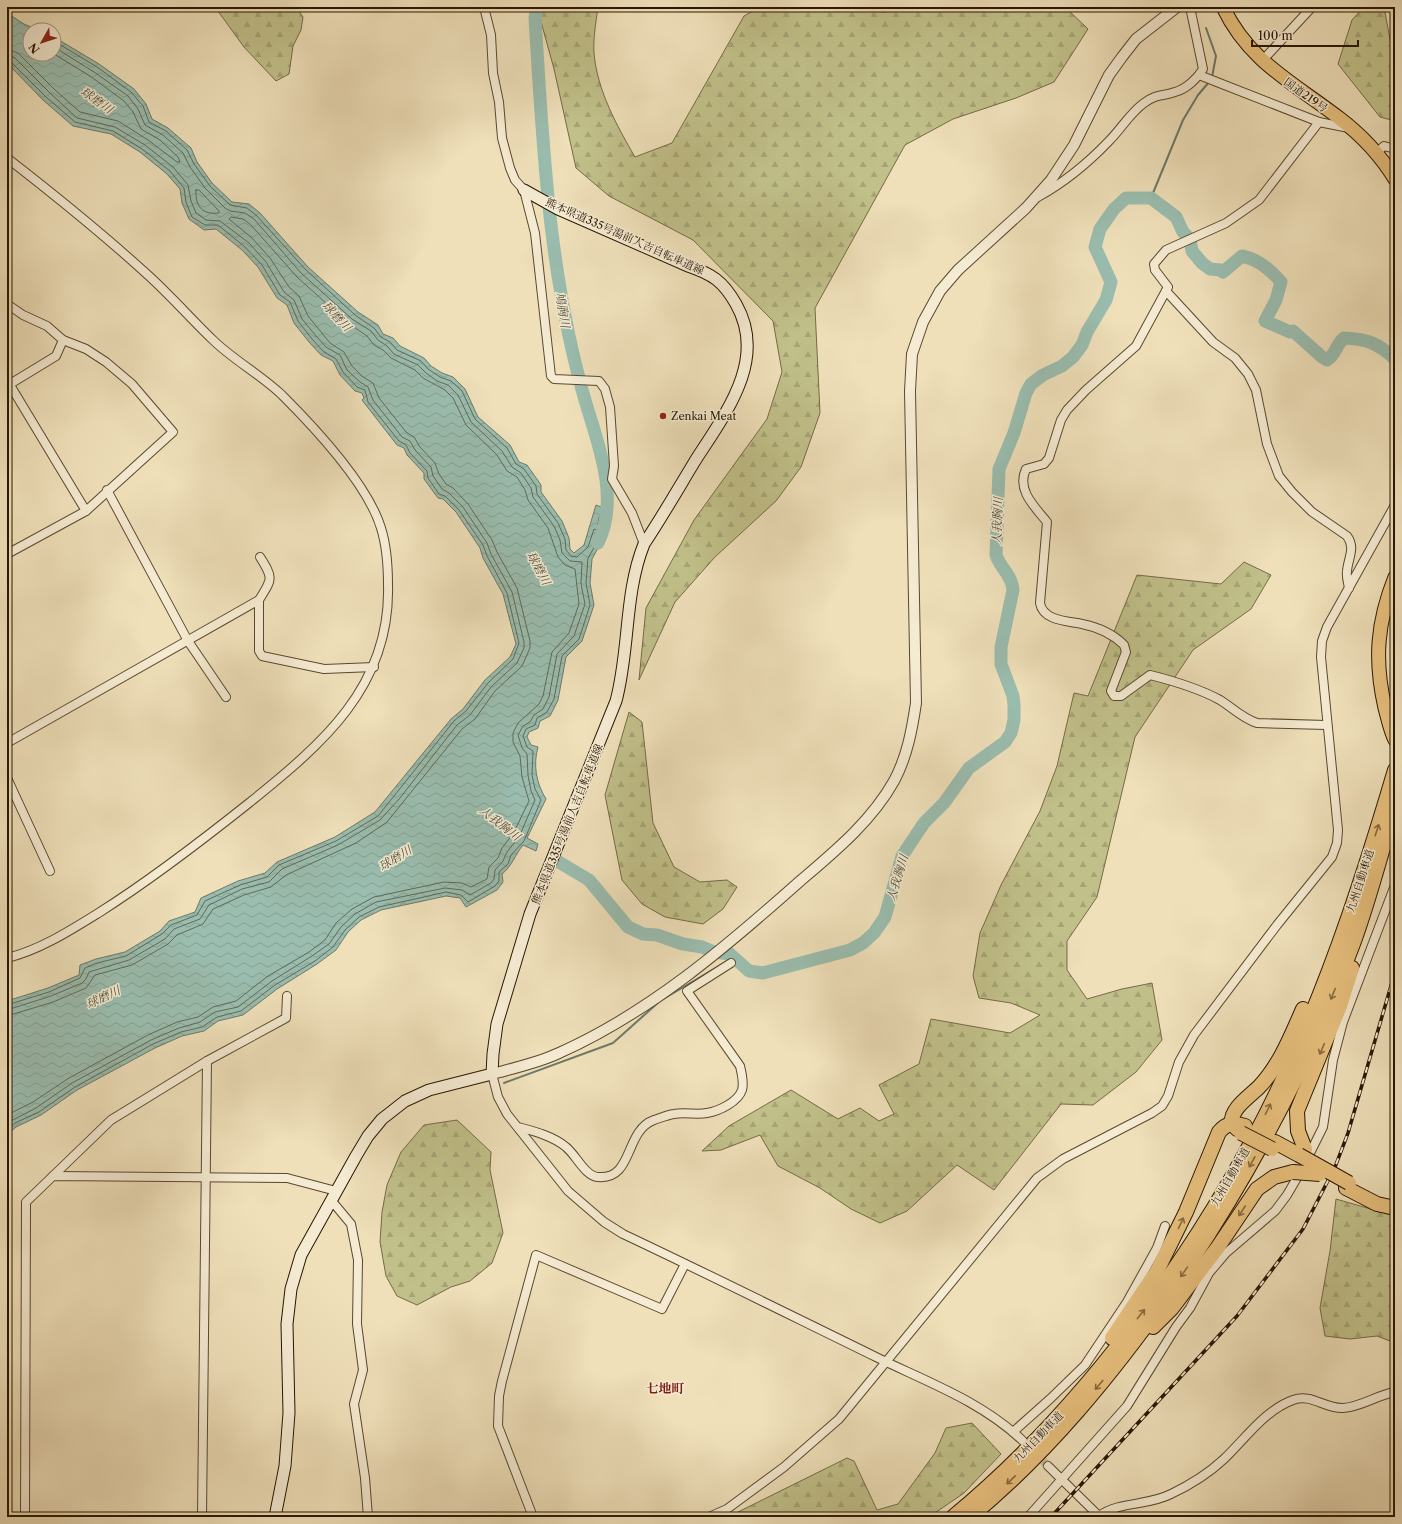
<svg xmlns="http://www.w3.org/2000/svg" width="1402" height="1524" font-family="'Libre Caslon Text','Noto Serif JP',serif">
<style>
.forest{fill:url(#forest-firs);stroke:#746b45}
.water{fill:url(#water-waves);stroke:#6c7a69}
.lines{fill:none;stroke-linecap:round;stroke-linejoin:round}
.shore{stroke:#616a58;stroke-width:1}
.stream{stroke:#6c7a69;stroke-width:2}
.river{stroke:#9abdaf;stroke-width:13}
.minor-tunnel{stroke:#c7b895;stroke-width:8;stroke-dasharray:8 4;stroke-linecap:butt}
.minor-casing{stroke:#5a482e;stroke-width:10}
.tertiary-casing{stroke:#5a482e;stroke-width:12}
.secondary-casing{stroke:#281600;stroke-width:13}
.trunk-casing{stroke:#281600;stroke-width:15}
.motorway-casing{stroke:#281600;stroke-width:16}
.minor{stroke:#f5ebd2;stroke-width:8}
.tertiary{stroke:#f5ebd2;stroke-width:10}
.secondary{stroke:#f5ebd2;stroke-width:11}
.trunk{stroke:#e8c07d;stroke-width:13}
.motorway{stroke:#e8c07d;stroke-width:14}
.rail-casing{stroke:#281600;stroke-width:3.5}
.rail{stroke:#f5ebd2;stroke-width:2;stroke-dasharray:6;stroke-linecap:butt}
.motorway-bridge-casing{stroke:#281600;stroke-width:16;stroke-linecap:butt}
.motorway-bridge{stroke:#e8c07d;stroke-width:14}
.oneway{stroke:#886b3e}
.poi-dot{fill:#8f2418;stroke:#f5ebd2;stroke-width:1.5}
.labels{text-anchor:middle;dominant-baseline:central;stroke-width:3;stroke-linejoin:round;paint-order:stroke}
.street-label{font-size:11px;fill:#281600;stroke:#f5ebd2}
.poi-label{font-size:11px;fill:#281600;stroke:#f5ebd2;text-anchor:start}
.water-label{font-size:12px;font-style:italic;fill:#50503d;stroke:#f5ebd2}
.quarter-label{font-size:13px;font-weight:bold;fill:#7a1f14;stroke:#f5ebd2}
</style>
<defs>
<pattern id="forest-firs" width="22" height="20" patternUnits="userSpaceOnUse"><rect width="22" height="20" fill="#c1c08a"/><path d="M5 1l3.5 6h-7zM16 11l3.5 6h-7z" fill="#a6a475"/></pattern>
<pattern id="water-waves" width="16" height="10" patternUnits="userSpaceOnUse"><rect width="16" height="10" fill="#9abdaf"/><path d="M0 5q4-4 8 0t8 0" fill="none" stroke="#85a295"/></pattern>
</defs>
<rect width="100%" height="100%" fill="#efe0ba"/>
<filter id="stains"><feTurbulence type="fractalNoise" baseFrequency=".005" numOctaves="4"/><feColorMatrix values="0 0 0 0 .2 0 0 0 0 .09 0 0 0 0 .02 0 0 0 .5 -.17"/></filter>
<radialGradient id="worn" r=".72"><stop offset=".6" stop-color="#630" stop-opacity="0"/><stop offset="1" stop-color="#630" stop-opacity=".3"/></radialGradient>
<!-- forest -->
<g class="forest">
<polygon points="215,7 296,7 303,17 301,30 293,46 289,74 276,81 244,47"/>
<path d="M537 7H598C596 22 593 38 594 53 597 90 617 126 635 157L672 143 744 16 760 7H832L884 12 907 7H1065L1088 29 1054 82 1016 98 953 119 905 145 815 308 820 413 801 467 776 501 715 557 675 602 639 680 646 608 694 520 767 419 782 372 773 321 693 240 609 196 576 168 554 69Z"/>
<polygon points="1364,7 1384,7 1395,66 1395,121 1380,117 1338,64 1352,20"/>
<polygon points="1244,562 1271,575 1251,609 1193,650 1135,737 1097,897 1067,941 1067,970 1087,999 1122,989 1152,983 1162,1040 1136,1072 1093,1105 1061,1104 994,1190 957,1165 907,1211 880,1223 851,1209 820,1188 778,1166 760,1135 721,1150 702,1151 729,1126 791,1090 838,1119 860,1108 879,1121 894,1114 879,1085 919,1064 931,1019 1010,1033 1040,1015 1011,1003 979,998 973,976 980,933 1001,885 1040,811 1057,766 1074,693 1088,696 1137,575 1221,584"/>
<polygon points="629,712 642,722 653,823 674,867 700,882 727,880 737,887 723,909 703,924 665,917 642,904 622,880 605,795"/>
<polygon points="457,1120 491,1152 490,1170 503,1233 492,1263 470,1281 451,1287 417,1305 397,1296 386,1276 380,1242 382,1212 387,1185 401,1152 424,1125"/>
<polygon points="1336,1199 1395,1216 1395,1343 1377,1336 1350,1339 1325,1336 1320,1308 1330,1251"/>
<polygon points="972,1423 1001,1454 964,1493 929,1517 736,1517 736,1513 847,1458 854,1461 877,1510 898,1504 935,1453 946,1428"/>
</g>
<!-- water -->
<path class="water" d="M7 13 24 24 38 30H30V54H54V37L99 64 134 89 146 104 152 119 168 128 191 148 197 162 212 183 232 202 249 204 260 213 308 267 358 312 378 325 383 334 393 338 400 346 424 358 431 366 442 373 453 377 465 389 478 417 510 445 519 462 527 465 541 485V492L562 521 569 538 570 549 574 553 584 545 596 505 611 511 599 517 598 525 605 526 598 548 592 559 590 583 594 605 582 641 566 657 558 700 550 716 540 721 538 728 529 732 527 737 531 745 538 747C533 765 536 783 546 799L527 838 538 844 536 851 523 845C515 855 512 866 502 874L503 882 497 890 466 907 460 898 446 896 381 910 361 920 348 932 336 950 317 964 277 989 243 1015 218 1021 204 1031 182 1036 155 1048 77 1090 41 1115 16 1127 7 1135V1001L48 988 79 975 80 965 96 959 125 952 160 931 169 921 195 912 201 898 238 881 265 873 277 862 335 837 375 812 451 719 463 709 485 680 510 657 516 644 503 594 483 558 480 548 456 512 443 499 438 498 424 479V473L407 455 404 448 397 445 362 400 364 398 362 393 355 391 340 375 333 361 321 355 309 342 294 323 287 305 277 298 258 267 242 250 216 229 204 230 189 219 182 203 180 189 167 174 140 152 111 134 73 126 43 100 7 63Z"/>
<g class="lines">
<!-- shore -->
<g class="shore">
<polyline points="7,49 18,53 54,89 80,112 118,121 148,140 177,162 180,162 178,157 160,140 141,129 133,112 124,101 90,76 54,54"/>
<polyline points="7,55 15,58 50,93 77,118 115,127 145,145 173,167 188,185 191,201 196,213 206,220 220,221 249,243 266,262 284,292 294,300 302,319 316,336 326,347 340,355 347,370 360,382 368,387 373,400 402,437 410,441 415,450 431,467 433,476 442,489 449,493 463,507 487,543 491,554 512,592 524,642 524,648 517,663 491,687 470,715 457,725 400,798 380,820 338,845 282,869 269,882 242,889 209,905 200,919 174,929 165,939 129,960 89,972 86,979 82,983 51,996 7,1010"/>
<polyline points="7,60 11,62 46,97 75,122 113,131 142,149 170,171 184,188 186,202 192,217 205,225 218,225 245,247 262,265 280,295 290,302 298,321 312,339 323,351 336,359 343,372 357,387 365,390 368,402 399,441 406,445 410,453 427,471 428,478 439,494 445,496 459,510 483,545 487,556 507,593 519,643 513,659 488,683 466,711 454,721 378,816 336,841 279,865 267,877 240,885 205,901 197,915 171,925 162,934 126,956 97,963 85,968 80,978 49,992 7,1005"/>
<path d="M196 190H199L219 211V213C203 215 195 207 196 190Z"/>
<polyline points="7,1016 53,1002 86,988 95,975 132,965 168,944 177,935 203,924 213,909 244,895 271,887 286,875 356,843 387,822 462,729 475,719 495,691 522,666 530,648 530,641 517,588 497,552 492,540 468,504 453,488 446,484 439,474 435,463 420,447 414,437 406,432 379,398 373,383 363,377 352,366 344,352 330,343 308,316 299,296 289,287 270,258 252,238 229,219 231,217 243,219 250,224 297,277 348,323 367,336 374,345 383,350 391,358 415,370 423,378 445,390 453,398 466,425 497,455 507,471 517,477 525,490 528,500 548,528 558,557 565,565 575,569 579,604 569,633 552,652 543,696 539,704 518,723 513,733 513,742 520,756 522,777 529,801 513,834 502,848 498,858 489,867 487,879 471,887 462,883 444,882 374,897 352,909 336,923 325,940 309,952 268,976 236,1001 213,1007 198,1017 177,1022 148,1035 69,1078 33,1102 7,1115"/>
<polyline points="7,1123 36,1108 72,1083 151,1040 179,1028 200,1022 215,1012 238,1007 272,981 312,956 329,944 341,927 355,914 376,902 445,888 462,890 470,895 491,883 494,879 495,870 503,861 507,852 519,837 535,800 531,791 528,775 527,754 522,748 518,735 523,726 530,722 534,715 543,709 549,697 557,654 574,636 585,604 581,584 582,562 570,561 562,553 560,540 554,526 533,497 531,488 521,473 512,467 502,451 471,422 458,395 448,385 437,381 426,373 418,365 394,354 387,346 378,340 371,331 352,319 301,273 254,219 245,213 230,211 225,208 205,188 190,167 183,153 163,135 145,125 138,109 128,96 94,72 54,47"/>
<polyline points="7,1129 15,1123 39,1112 75,1087 153,1044 181,1032 202,1027 217,1017 241,1011 275,985 315,961 333,947 345,930 359,917 379,907 446,892 461,895 468,902 495,886 499,881 499,872 508,864 511,855 524,841 541,800 535,789 532,775 533,751 527,747 523,736 526,729 535,725 537,718 547,712 554,699 562,656 579,639 590,605 586,583 588,558 595,546 599,531 594,529 588,547 577,557 571,556 566,550 565,539 558,523 537,494 536,486 524,469 516,464 507,448 475,419 462,391 451,381 440,377 428,369 421,361 397,350 390,342 381,337 374,328 355,315 305,269 257,216 247,208 230,205 210,186 194,164 187,150 166,131 149,122 143,106 131,92 97,67 54,41"/>
</g>
<!-- stream -->
<g class="stream">
<polyline points="1206,28 1216,56 1212,77"/>
<polyline points="1151,198 1183,120 1198,95 1209,82"/>
<polyline points="504,1083 613,1043 660,1001 734,957"/>
</g>
<!-- river -->
<g class="river">
<path d="M537 7 535 18C543 150 549 279 587 407 600 449 619 500 598 543"/>
<path d="M557 861 589 880 628 927 643 934 657 935 683 944 702 947 714 952 730 954 749 971 763 973 850 950 863 943 874 933 885 917 902 856 924 823 944 803 969 768 1005 742 1011 733 1014 720V705L1013 696 1001 664V647L1013 590C1012 575 1000 568 996 555L999 469 1014 433 1026 393 1031 384 1043 375 1062 366 1073 357 1082 345 1087 332 1106 300 1111 282 1095 247 1100 229 1114 209 1126 198H1151L1176 217 1183 232 1190 239 1192 251 1202 263 1210 269 1220 270 1223 272 1242 256C1258 259 1271 270 1281 282L1276 300 1265 321 1290 332 1293 331 1322 357 1327 360C1336 355 1336 344 1344 338 1367 339 1378 343 1395 359"/>
</g>
<!-- minor-tunnel -->
<polyline class="minor-tunnel" points="1035,1452 1048,1466"/>
<!-- minor casing -->
<g class="minor-casing">
<g id="minor">
<polyline points="484,7 491,35 493,73 499,102 502,138 510,168 515,180 524,190 535,233 551,376 554,379 599,381 605,389 610,407 614,466 612,479 632,513 644,544"/>
<polyline points="1262,61 1312,7"/>
<polyline points="1199,75 1319,122 1349,128"/>
<path d="M1319 122 1259 200 1226 223 1166 250 1154 264 1155 270 1168 287 1136 346 1086 390 1067 410 1061 420 1049 458 1044 464 1026 469C1016 490 1035 507 1047 522L1040 603C1043 621 1068 621 1082 624 1097 627 1113 634 1124 645L1126 652 1111 691 1114 696H1121L1150 675C1174 681 1198 688 1220 700 1233 708 1242 718 1257 723L1326 725"/>
<polyline points="1376,153 1384,146 1395,149"/>
<path d="M7 158C56 196 103 234 149 276 172 297 192 320 214 341 235 361 261 375 282 395 314 427 368 485 381 528 387 547 388 566 388 585 391 687 321 745 249 803 200 842 152 879 100 912 71 930 40 950 7 958"/>
<path d="M1038 197C1065 182 1088 163 1109 141 1122 128 1130 113 1144 103 1158 93 1162 97 1175 92 1186 89 1197 79 1203 69L1190 7"/>
<path d="M1166 291 1213 342 1235 358 1248 374 1256 390 1267 444 1279 476 1292 492 1312 512 1347 536C1356 548 1348 558 1347 571 1346 577 1348 582 1349 588"/>
<polyline points="7,304 23,315 47,326 63,340 86,349 106,362 132,384 173,432 86,511 7,554"/>
<polyline points="7,380 86,511"/>
<polyline points="10,384 56,356 63,340"/>
<polyline points="107,490 188,641 226,697"/>
<polyline points="259,600 259,651 262,656 324,669 374,667"/>
<path d="M7 743 259 600C272 579 274 579 260 557"/>
<polyline points="7,778 50,871"/>
<path d="M492 1074 498 1097 507 1114 568 1191 604 1222 623 1234C708 1274 792 1316 876 1357 927 1382 981 1401 1023 1441"/>
<path d="M518 1127C533 1131 553 1136 566 1147 576 1155 585 1176 598 1177 634 1180 624 1131 654 1120 660 1118 667 1115 674 1114 685 1112 697 1115 707 1113 719 1111 738 1102 742 1090 744 1083 742 1074 740 1066L687 991 731 963"/>
<polyline points="1306,1161 1323,1127 1333,1060 1343,1022 1395,885"/>
<polyline points="53,1176 111,1120 207,1061 286,1018 287,996"/>
<polyline points="331,1200 351,1224 358,1260 357,1324 363,1370 354,1404 365,1478 368,1517"/>
<polyline points="1013,1432 1050,1399 1085,1365 1127,1302 1157,1248 1165,1226"/>
<polyline points="1048,1466 1100,1517"/>
<path d="M1099 1516C1120 1501 1148 1506 1171 1494 1190 1485 1209 1473 1224 1459 1245 1439 1265 1410 1293 1400 1311 1393 1325 1409 1343 1408 1361 1407 1377 1395 1395 1392"/>
<polyline points="25,1517 26,1202 53,1176 287,1178 336,1191"/>
<polyline points="202,1517 207,1061"/>
<polyline points="533,1517 498,1426 499,1396 502,1381 536,1255 662,1309 685,1264"/>
<polyline points="709,1517 727,1509 784,1467 839,1419 1037,1178 1063,1159 1152,1113 1162,1106 1168,1096 1179,1062 1194,1035 1277,925 1332,857 1337,843 1338,830 1321,657 1322,641 1327,627 1395,505"/>
<polyline points="1028,1517 1127,1406 1176,1327 1190,1308 1209,1273 1226,1253 1275,1211 1287,1195 1301,1171"/>
</g>
</g>
<!-- tertiary casing -->
<g class="tertiary-casing">
<path id="tertiary" d="M492 1074C514 1068 538 1063 559 1053 649 1013 726 947 799 882 834 852 871 822 894 781 907 757 912 730 916 703L910 391 912 354 923 322 940 291 958 270 1026 208 1051 180 1074 145 1109 75 1122 57 1136 39 1177 7"/>
</g>
<!-- secondary casing -->
<g class="secondary-casing">
<path id="secondary" d="M275 1517 285 1466 289 1413 287 1324 291 1289 301 1255 356 1156 368 1136 382 1119 405 1101 429 1090 492 1074 493 1054 497 1024 530 914 616 701C630 649 624 594 644 544 662 517 678 489 695 461 725 414 768 360 736 304 723 281 712 274 688 266L558 209 524 190"/>
</g>
<!-- trunk casing -->
<g class="trunk-casing">
<g id="trunk">
<path d="M1223 7C1249 62 1294 83 1339 118 1360 134 1381 156 1395 179"/>
<path d="M1395 577C1377 622 1374 660 1385 708 1388 719 1390 730 1395 740"/>
</g>
</g>
<!-- motorway casing -->
<g class="motorway-casing">
<g id="motorway">
<path d="M1237 1129 1232 1123C1230 1109 1250 1096 1259 1087 1280 1065 1291 1036 1303 1009"/>
<polyline points="1275,1142 1299,1155"/>
<polyline points="1305,1149 1298,1131 1297,1111 1340,1006 1352,968"/>
<polyline points="1346,1188 1377,1204 1395,1208"/>
<polyline points="1153,1327 1172,1308 1218,1247 1257,1189 1274,1177 1293,1172"/>
<path d="M1112 1338 1157 1271 1186 1212 1219 1132C1227 1123 1233 1122 1245 1126"/>
<path d="M953 1517C1094 1400 1216 1228 1291 1062 1334 968 1366 868 1395 770"/>
<path d="M970 1517C1048 1453 1113 1373 1171 1291 1246 1182 1309 1065 1354 941 1370 897 1381 852 1395 808"/>
</g>
</g>
<!-- minor -->
<use href="#minor" class="minor"/>
<!-- tertiary -->
<use href="#tertiary" class="tertiary"/>
<!-- secondary -->
<use href="#secondary" class="secondary"/>
<!-- trunk -->
<use href="#trunk" class="trunk"/>
<!-- motorway -->
<use href="#motorway" class="motorway"/>
<!-- rail casing -->
<g class="rail-casing">
<polyline id="rail" points="1051,1517 1237,1316 1303,1229 1335,1167 1348,1133 1395,972"/>
</g>
<!-- rail -->
<use href="#rail" class="rail"/>
<!-- motorway-bridge casing -->
<g class="motorway-bridge-casing">
<g id="motorway-bridge">
<polyline points="1241,1133 1272,1149"/>
<polyline points="1299,1155 1349,1183"/>
<polyline points="1293,1172 1320,1174"/>
</g>
</g>
<!-- motorway-bridge -->
<use href="#motorway-bridge" class="motorway-bridge"/>
</g>
<!-- one-way arrows -->
<defs><path id="oneway-shaft" d="M-6 0H5M1.5-3L5.5 0L1.5 3" fill="none" stroke-width="1.6" stroke-linecap="round" stroke-linejoin="round"/></defs>
<g class="oneway">
<use href="#oneway-shaft" transform="translate(1377 830) rotate(-72)"/>
<use href="#oneway-shaft" transform="translate(1333 994) rotate(112)"/>
<use href="#oneway-shaft" transform="translate(1322 1049) rotate(113)"/>
<use href="#oneway-shaft" transform="translate(1268 1109) rotate(-64)"/>
<use href="#oneway-shaft" transform="translate(1252 1162) rotate(119)"/>
<use href="#oneway-shaft" transform="translate(1242 1211) rotate(123)"/>
<use href="#oneway-shaft" transform="translate(1181 1223) rotate(-65)"/>
<use href="#oneway-shaft" transform="translate(1184 1272) rotate(125)"/>
<use href="#oneway-shaft" transform="translate(1141 1314) rotate(-52)"/>
<use href="#oneway-shaft" transform="translate(1099 1385) rotate(130)"/>
<use href="#oneway-shaft" transform="translate(1011 1480) rotate(137)"/>
</g>
<!-- markers -->
<circle class="poi-dot" cx="663" cy="416" r="4"/>
<g class="labels">
<!-- street labels -->
<g class="street-label">
<text transform="translate(1306 95) rotate(35)">国道219号</text>
<text transform="translate(625 236) rotate(24)">熊本県道335号湯前人吉自転車道線</text>
<text transform="translate(567 824) rotate(-68)">熊本県道335号湯前人吉自転車道線</text>
<text transform="translate(1360 881) rotate(-72)">九州自動車道</text>
<text transform="translate(1230 1177) rotate(-60)">九州自動車道</text>
<text transform="translate(1038 1437) rotate(-46)">九州自動車道</text>
</g>
<!-- poi labels -->
<g class="poi-label">
<text x="671" y="416">Zenkai Meat</text>
</g>
<!-- water labels -->
<g class="water-label">
<text transform="translate(97 100) rotate(35)">球磨川</text>
<text transform="translate(563 310) rotate(80)">鳩胸川</text>
<text transform="translate(337 316) rotate(47)">球磨川</text>
<text transform="translate(997 521) rotate(-88)">人我胸川</text>
<text transform="translate(539 568) rotate(62)">球磨川</text>
<text transform="translate(500 823) rotate(38)">人我胸川</text>
<text transform="translate(395 858) rotate(-32)">球磨川</text>
<text transform="translate(897 878) rotate(-73)">人我胸川</text>
<text transform="translate(103 997) rotate(-25)">球磨川</text>
</g>
<!-- quarter labels -->
<g class="quarter-label">
<text x="665" y="1388">七地町</text>
</g>
</g>
<!-- margin -->
<rect width="1402" height="1524" fill="none" stroke="#efe0ba" stroke-width="24"/>
<rect x="8" y="8" width="1386" height="1508" fill="none" stroke="#281600" stroke-width="2"/>
<rect x="12" y="12" width="1378" height="1500" fill="none" stroke="#281600"/>
<!-- north arrow -->
<g transform="translate(42 42) rotate(231)"><circle r="19" fill="#f5ebd2" stroke="#a3967e"/>
<path d="M0-3L7 15L0 10L-7 15Z" fill="#8f2418"/>
<text y="-6" font-size="11" font-weight="bold" text-anchor="middle" fill="#281600">N</text>
</g>
<!-- scale -->
<path d="M1252 40v6h106v-6" fill="none" stroke="#281600" stroke-width="2"/>
<text x="1258" y="40" font-size="12" fill="#281600" stroke="#f5ebd2" stroke-width="3" paint-order="stroke">100 m</text>
<rect width="100%" height="100%" filter="url(#stains)"/>
<rect width="100%" height="100%" fill="url(#worn)"/>
</svg>
